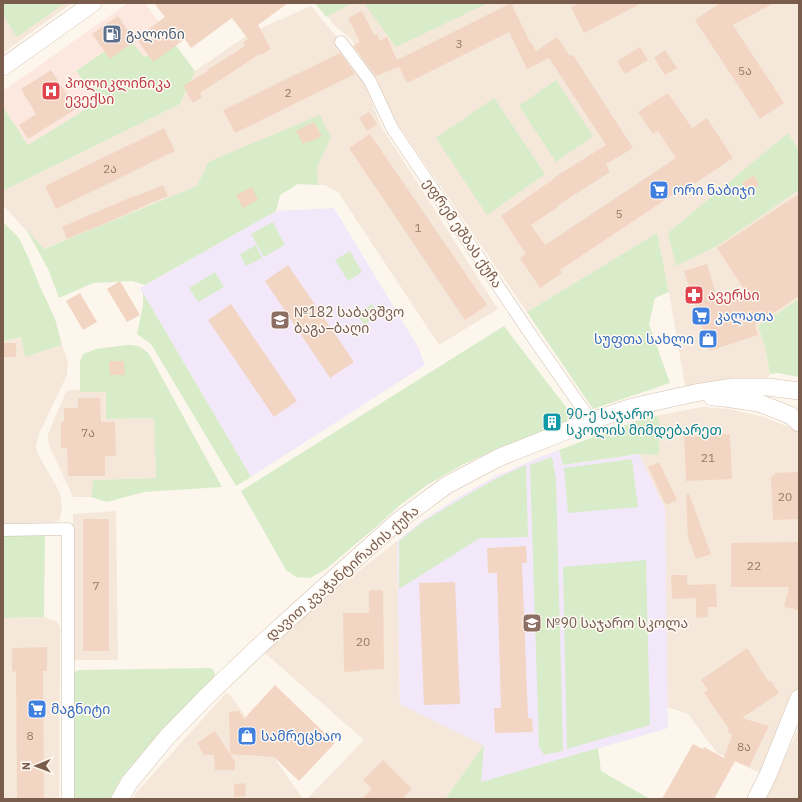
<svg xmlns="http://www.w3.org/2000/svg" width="802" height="802" font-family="'IBM Plex Sans','Noto Sans Georgian',sans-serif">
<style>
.residential{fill:#f5e8da}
.commercial{fill:#fde8e0}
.education{fill:#f3e8fa}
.green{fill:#d8ecc9}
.building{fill:#f3d5c3}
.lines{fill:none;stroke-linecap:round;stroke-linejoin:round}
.street-casing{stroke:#d1beb0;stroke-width:13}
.secondary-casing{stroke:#d6c0b0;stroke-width:18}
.street{stroke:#fff;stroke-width:12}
.secondary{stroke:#fff;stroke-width:17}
.labels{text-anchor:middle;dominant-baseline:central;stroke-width:3;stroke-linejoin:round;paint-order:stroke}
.number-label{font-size:12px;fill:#987a6a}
.service-label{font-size:14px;fill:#4e5e75;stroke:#fffaf3;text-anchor:start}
.health-label{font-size:14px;fill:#be3a42;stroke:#fffaf3;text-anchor:start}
.shop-label{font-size:14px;fill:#366cbe;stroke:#fffaf3;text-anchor:start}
.street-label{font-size:14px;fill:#7a5c4d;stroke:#fffaf3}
.education-label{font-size:14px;fill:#785e54;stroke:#fffaf3;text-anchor:start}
.culture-label{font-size:14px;fill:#0d838f;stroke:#fffaf3;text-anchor:start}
</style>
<rect width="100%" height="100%" fill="#fdf6ec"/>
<!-- residential -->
<g class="residential">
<polygon points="3,3 72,3 3,53"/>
<polygon points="317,3 799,3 799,299 758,326 765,347 770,374 767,379 686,391 669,292 657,233 527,312 390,113 352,40 335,26"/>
<polygon points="311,6 341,42 359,68 381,126 498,309 439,345 338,192 325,185 318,185 317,167 331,138 208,162 197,186 43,249 3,205 3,191 180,104 195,71 254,31"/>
<polygon points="21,337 25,357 62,345 68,362 67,375 38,436 36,448 39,456 59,491 61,499 62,511 59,520 51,524 3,525 3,341"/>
<polygon points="72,390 80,390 81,392 106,392 107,419 154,418 156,478 93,480 91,497 73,497 50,447 48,440 48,434 65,394 68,391"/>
<polygon points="702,407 729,409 764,417 791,428 799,432 799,687 760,773 717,753 688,714 667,707 665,509 639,454 659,455 659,418 656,416"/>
<polygon points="116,511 118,660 74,660 73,514"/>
<polygon points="397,541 400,704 484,745 445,799 307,799 364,740 265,653 294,622"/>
<polygon points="44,617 57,622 60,627 59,799 3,799 3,618"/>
<polygon points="226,693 231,696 303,799 133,799 135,794"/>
<polygon points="799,727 799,799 766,799"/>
</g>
<!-- commercial -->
<polygon class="commercial" points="128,3 145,3 171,39 143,57 127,36 76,71 100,101 28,145 3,107 3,91"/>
<!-- education -->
<g class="education">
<polygon points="334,208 418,347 425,365 251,477 140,288 276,211"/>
<polygon points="559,450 563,465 639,454 665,509 668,728 481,783 483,745 400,704 397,541 423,520 461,496 496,476 543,456"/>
</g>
<!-- green -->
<g class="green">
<polygon points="3,3 65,3 17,37 3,15"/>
<polygon points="315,3 352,3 326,17"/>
<polygon points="364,3 488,3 396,47"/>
<polygon points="127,36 144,57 171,39 195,71 180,104 3,191 3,107 28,145 99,101 76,71"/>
<polygon points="556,80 593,136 556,162 519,106"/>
<polygon points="494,98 545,174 487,215 436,138"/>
<polygon points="320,115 331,138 317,167 318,185 298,184 280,195 276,211 145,285 132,281 93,283 59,298 48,269 26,229 44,249 197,186 208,162"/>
<polygon points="788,133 799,151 799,190 717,246 676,266 668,233"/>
<polygon points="3,222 19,238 28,257 39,284 55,319 62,345 25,357 21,337 3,341"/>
<polygon points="273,222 285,245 264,257 251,234"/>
<polygon points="657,233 669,292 655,298 649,324 670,383 593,409 527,312"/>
<polygon points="256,245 262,258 246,266 240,254"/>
<polygon points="350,251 362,272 348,281 335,260"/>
<polygon points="215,272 224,287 198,302 189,288"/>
<polygon points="143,293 251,477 236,486 151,344 137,334 143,305"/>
<polygon points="799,299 799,377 778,373 770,374 765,347 758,326"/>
<polygon points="372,304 379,315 364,325 357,314"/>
<polygon points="504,326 569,411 571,421 501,447 462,465 427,485 399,506 377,526 326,569 310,578 296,577 286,570 241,491"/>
<path d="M126 345C137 345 141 346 149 354L222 487 144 492 107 502 91 497 93 480 156 478 154 418 106 419V392H80V361L83 354 96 349Z"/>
<polygon points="656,416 659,418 659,455 639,454 563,465 559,450 647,417"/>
<polygon points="552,457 556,479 563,751 544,755 539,746 530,465"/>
<polygon points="632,459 638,507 568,513 564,468"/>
<polygon points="526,465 528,537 480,538 399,589 399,541 424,521 462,498 497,478"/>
<polygon points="45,532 44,617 3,618 3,534"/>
<polygon points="646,560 650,725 567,749 563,567"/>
<polygon points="211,668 214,671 215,675 212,681 151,743 121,778 110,799 73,799 73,673 79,670"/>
<polygon points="484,745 481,782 598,748 601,771 650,799 445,799"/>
</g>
<!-- building -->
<g class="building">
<polygon points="154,3 288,3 258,25 271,49 261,55 260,54 200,93 202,97 193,103 183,86 208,71 207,70 245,46 243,43 248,39 232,18 191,48 185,39 153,62 136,38 165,17"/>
<polygon points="511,3 531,44 532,44 536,51 557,37 570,56 573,55 633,148 606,164 610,172 557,206 558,207 531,225 545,245 676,158 658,131 653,134 638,112 668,93 692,128 707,118 733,158 694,184 692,182 560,270 562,273 540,288 520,258 526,254 501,216 555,178 555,177 606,145 549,58 527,69 509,32 407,83 399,67 376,76 353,46 360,42 348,18 362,11 374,35 377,34 380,41 387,37 397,60"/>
<polygon points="578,3 642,3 584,33 571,7"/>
<polygon points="720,3 774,3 733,25 784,103 760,119 695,20"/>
<polygon points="118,16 135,41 110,59 92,34"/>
<polygon points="640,47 648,60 625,74 617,61"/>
<polygon points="665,50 677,68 665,75 654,58"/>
<polygon points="340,53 355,74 235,133 223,110"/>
<polygon points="51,70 76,109 28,139 19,125 36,114 21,89"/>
<polygon points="369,112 377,124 367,131 359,118"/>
<polygon points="314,122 322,136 310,142 309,141 303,144 296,131"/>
<polygon points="164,128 175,151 56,209 45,186"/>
<polygon points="370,134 487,305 465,320 349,148"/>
<polygon points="754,175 759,185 748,192 742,183"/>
<polygon points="163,185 168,196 153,202 104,224 67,239 62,227 64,226 134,196 134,197"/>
<polygon points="252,187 258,200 243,208 236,195"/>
<polygon points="799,194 799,296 755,325 758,335 709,351 684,271 707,264 718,301 746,292 717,248"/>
<polygon points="288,265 354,362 330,378 265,281"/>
<polygon points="120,281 140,315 127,322 107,289"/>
<polygon points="80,293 97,322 83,330 66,301"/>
<polygon points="231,304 297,401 274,417 208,320"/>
<rect x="3" y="343" width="13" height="14"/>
<polygon points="109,361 124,361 125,375 110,375"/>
<polygon points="78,398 100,398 101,422 115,422 116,456 105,456 105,476 68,476 67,448 61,448 61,422 64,422 64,408 78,408"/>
<polygon points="730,434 732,479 686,481 684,436"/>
<polygon points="659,462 677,500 666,505 648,467"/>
<polygon points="799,472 799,519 773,520 771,477 775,475 774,473"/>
<polygon points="689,494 711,554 696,559 688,538 686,495"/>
<rect x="83" y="519" width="26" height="132"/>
<polygon points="799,542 799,604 798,610 784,607 789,587 731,587 731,543"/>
<polygon points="526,546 527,563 522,563 528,718 532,718 533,732 495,733 494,708 501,708 497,573 488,573 487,548"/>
<polygon points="671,575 687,575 687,585 716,584 717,607 708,607 708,617 696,618 696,598 672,599"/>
<polygon points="455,582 460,704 424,705 419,583"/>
<polygon points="369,590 383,590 384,669 360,670 360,671 344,672 343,613 369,613"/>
<polygon points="47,647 47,671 43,671 44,799 17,799 16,671 12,672 12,648"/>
<polygon points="747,648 769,682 771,681 779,693 742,718 769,726 749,767 735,761 714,799 662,799 693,744 703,749 704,747 724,758 732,735 727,730 729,729 704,693 708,690 701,680"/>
<polygon points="275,685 335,743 299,781 274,757 230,754 235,762 235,770 215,770 214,755 204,755 197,743 215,731 230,754 229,712 239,711 244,719"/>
<polygon points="383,760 412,789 402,799 362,799 372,789 363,780"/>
<polygon points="245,783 246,796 234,797 234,784"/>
</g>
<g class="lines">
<!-- street casing -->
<g class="street-casing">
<g id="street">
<polyline points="341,42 370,81 392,128 529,332 591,421"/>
<polyline points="3,530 68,529 68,799"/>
</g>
</g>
<!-- secondary casing -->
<g class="secondary-casing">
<g id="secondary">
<polyline points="3,67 93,3"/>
<polyline points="712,397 725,398 759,403 790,415 799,423"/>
<polyline points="120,799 129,783 167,737 207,696 256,649 301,608 398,521 447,485 498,458 591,421 632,407 695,393 733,387 768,387 799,391"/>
<polyline points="756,799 768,775 799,698"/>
</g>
</g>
<!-- street -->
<use href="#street" class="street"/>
<!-- secondary -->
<use href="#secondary" class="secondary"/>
</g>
<!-- icons -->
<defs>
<g id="fuel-square" transform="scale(1)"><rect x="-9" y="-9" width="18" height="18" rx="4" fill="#5c6f8a" stroke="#fffaf3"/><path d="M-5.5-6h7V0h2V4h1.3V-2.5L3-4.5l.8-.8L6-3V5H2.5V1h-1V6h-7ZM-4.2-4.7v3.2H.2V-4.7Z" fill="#fff"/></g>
<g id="hospital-square" transform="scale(1)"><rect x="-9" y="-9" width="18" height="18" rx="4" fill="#e0444e" stroke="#fffaf3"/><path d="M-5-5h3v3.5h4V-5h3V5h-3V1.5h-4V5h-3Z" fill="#fff"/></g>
<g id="supermarket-square" transform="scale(1)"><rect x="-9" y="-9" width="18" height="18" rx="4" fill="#3f7fe0" stroke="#fffaf3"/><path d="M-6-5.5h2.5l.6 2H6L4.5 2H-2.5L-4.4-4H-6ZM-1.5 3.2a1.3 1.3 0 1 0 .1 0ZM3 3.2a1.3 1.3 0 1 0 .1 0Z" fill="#fff"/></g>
<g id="pharmacy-square" transform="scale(1)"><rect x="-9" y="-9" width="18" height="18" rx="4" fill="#e0444e" stroke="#fffaf3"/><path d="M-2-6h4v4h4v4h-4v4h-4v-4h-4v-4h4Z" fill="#fff"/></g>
<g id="school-square" transform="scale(1)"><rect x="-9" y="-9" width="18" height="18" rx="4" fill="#8d6e63" stroke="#fffaf3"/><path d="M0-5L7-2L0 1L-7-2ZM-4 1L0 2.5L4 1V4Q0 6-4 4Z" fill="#fff"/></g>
<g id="shop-square" transform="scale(1)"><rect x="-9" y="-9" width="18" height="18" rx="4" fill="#3f7fe0" stroke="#fffaf3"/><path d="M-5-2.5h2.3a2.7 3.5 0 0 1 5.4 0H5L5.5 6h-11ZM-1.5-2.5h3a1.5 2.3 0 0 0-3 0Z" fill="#fff"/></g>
<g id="building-square" transform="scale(1)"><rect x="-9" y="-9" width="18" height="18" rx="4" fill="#0f9aa8" stroke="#fffaf3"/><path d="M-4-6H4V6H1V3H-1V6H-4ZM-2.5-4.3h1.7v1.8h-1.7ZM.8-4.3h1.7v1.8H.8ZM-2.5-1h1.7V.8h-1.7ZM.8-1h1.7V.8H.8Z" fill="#fff"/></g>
</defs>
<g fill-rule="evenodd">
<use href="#fuel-square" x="112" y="34"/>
<use href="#hospital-square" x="51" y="91"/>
<use href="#supermarket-square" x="659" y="190"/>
<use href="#pharmacy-square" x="694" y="295"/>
<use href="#supermarket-square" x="701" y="316"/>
<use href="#school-square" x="280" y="320"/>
<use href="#shop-square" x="708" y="339"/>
<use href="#building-square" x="552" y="422"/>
<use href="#school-square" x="532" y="623"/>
<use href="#supermarket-square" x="37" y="709"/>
<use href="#shop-square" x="247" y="736"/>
</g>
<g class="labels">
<!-- number labels -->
<g class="number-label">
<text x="459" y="43">3</text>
<text x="745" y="70">5ა</text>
<text x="288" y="92">2</text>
<text x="110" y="168">2ა</text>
<text x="619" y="213">5</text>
<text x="418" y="227">1</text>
<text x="88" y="432">7ა</text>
<text x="708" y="457">21</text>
<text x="785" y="496">20</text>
<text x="754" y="565">22</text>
<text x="96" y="585">7</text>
<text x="363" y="641">20</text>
<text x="30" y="735">8</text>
<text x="744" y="746">8ა</text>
</g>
<!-- service labels -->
<g class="service-label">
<text x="126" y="34">გალონი</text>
</g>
<!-- health labels -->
<g class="health-label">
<text x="65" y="83">პოლიკლინიკა<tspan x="65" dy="16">ევექსი</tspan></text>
<text x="708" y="295">ავერსი</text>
</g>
<!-- shop labels -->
<g class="shop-label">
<text x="673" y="190">ორი ნაბიჯი</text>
<text x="715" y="316">კალათა</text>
<text x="694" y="339" text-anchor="end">სუფთა სახლი</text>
<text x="51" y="709">მაგნიტი</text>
<text x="261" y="736">სამრეცხაო</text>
</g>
<!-- street labels -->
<g class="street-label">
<text transform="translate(463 233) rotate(56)">ეფრემ ეშბას ქუჩა</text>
<text transform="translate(342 573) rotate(-41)">დავით კვაჭანტირაძის ქუჩა</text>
</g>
<!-- education labels -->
<g class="education-label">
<text x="294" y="312">№182 საბავშვო<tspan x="294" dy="16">ბაგა–ბაღი</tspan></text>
<text x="546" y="623">№90 საჯარო სკოლა</text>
</g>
<!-- culture labels -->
<g class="culture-label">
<text x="566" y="414">90-ე საჯარო<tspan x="566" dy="16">სკოლის მიმდებარეთ</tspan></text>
</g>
</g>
<!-- border -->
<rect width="802" height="802" fill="none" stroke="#7a5c4d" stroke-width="8"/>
<!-- north arrow -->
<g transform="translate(36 766) rotate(269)" stroke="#fffaf3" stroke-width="3" paint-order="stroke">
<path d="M0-3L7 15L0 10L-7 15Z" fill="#7a5c4d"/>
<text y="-6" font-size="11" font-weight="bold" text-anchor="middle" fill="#7a5c4d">N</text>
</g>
</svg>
